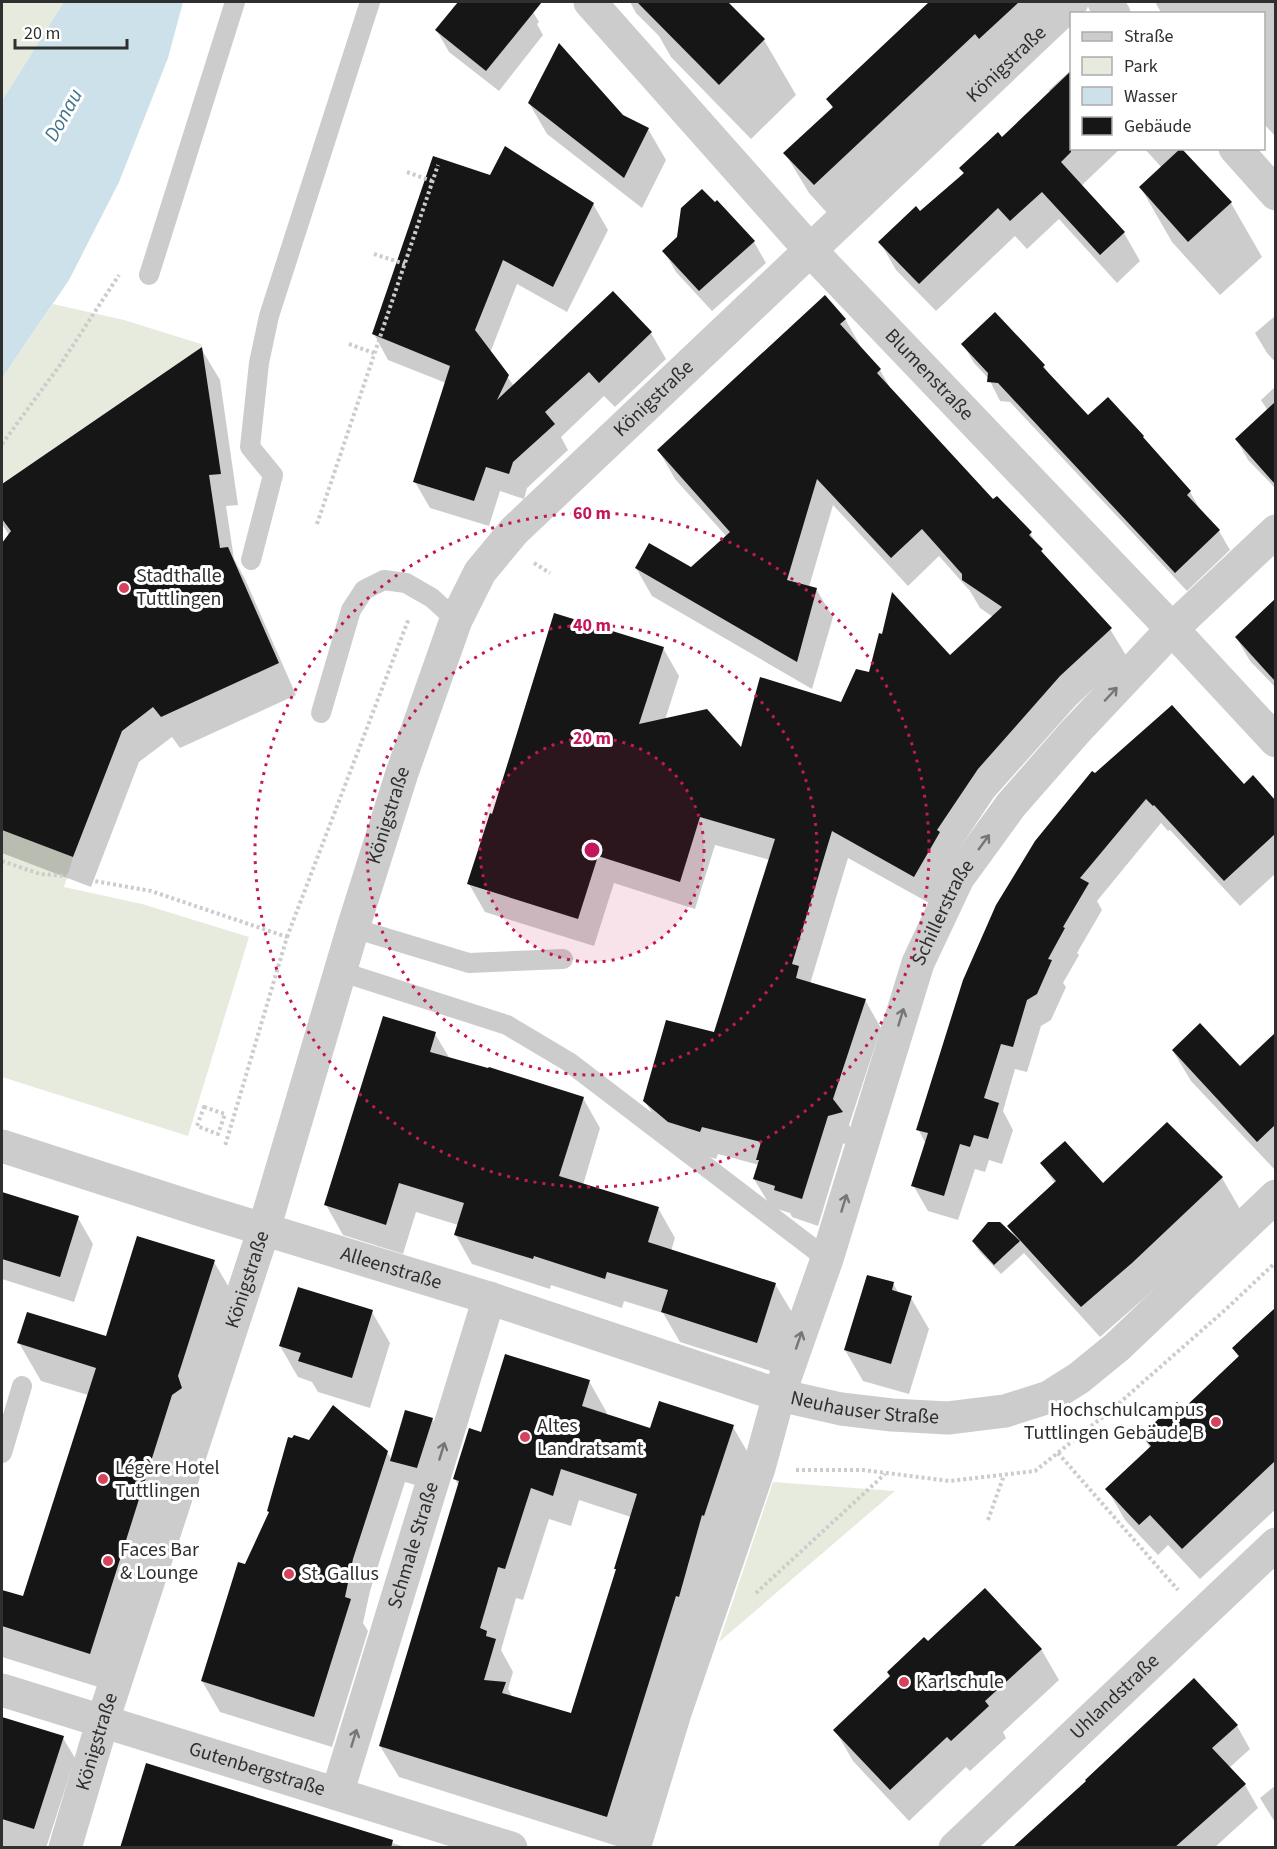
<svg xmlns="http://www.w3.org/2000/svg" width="1277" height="1849" font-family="'Source Sans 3',sans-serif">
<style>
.green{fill:#e6ebde}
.water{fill:#cce1e9}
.shadow{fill:#0003;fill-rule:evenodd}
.building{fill:#161616;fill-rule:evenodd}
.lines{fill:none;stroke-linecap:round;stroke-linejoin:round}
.path{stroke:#ccc;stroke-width:4;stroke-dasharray:3 3;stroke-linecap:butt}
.service{stroke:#ccc;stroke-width:20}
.minor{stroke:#ccc;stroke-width:33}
.tertiary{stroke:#ccc;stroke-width:33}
.oneway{stroke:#767676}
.ring{fill:none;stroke:#c2185b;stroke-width:3;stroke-dasharray:3 6}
.poi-dot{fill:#d6425b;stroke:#fff;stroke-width:2}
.labels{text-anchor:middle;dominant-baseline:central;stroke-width:6;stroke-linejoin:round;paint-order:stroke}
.street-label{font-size:20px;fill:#2f2f2f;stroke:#fff}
.poi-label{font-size:20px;fill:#2f2f2f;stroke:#fff;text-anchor:start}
.water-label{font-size:21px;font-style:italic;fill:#44768a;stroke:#fff}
.centre{fill:#c2185b;stroke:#fff;stroke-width:3}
.ring-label{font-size:18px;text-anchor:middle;font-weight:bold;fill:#c2185b;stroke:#fff;stroke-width:6;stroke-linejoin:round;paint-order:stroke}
</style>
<rect width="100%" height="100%" fill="#fff"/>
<!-- green -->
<g class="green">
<polygon points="2,2 65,2 2,101"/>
<polygon points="53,304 124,320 201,344 202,347 2,484 2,378"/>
<polygon points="2,830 73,857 64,887 142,904 249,937 188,1136 2,1077"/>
<polygon points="773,1482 895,1491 719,1642"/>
</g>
<!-- water -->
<polygon class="water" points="64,2 183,2 168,58 119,182 69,280 2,378 2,101"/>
<!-- shadow -->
<g class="shadow">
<polygon points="460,2 527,2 539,22 537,24 543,35 499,91 449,52 437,31"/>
<polygon points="630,2 726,2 764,40 796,95 751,139 671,57 659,36 636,13"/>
<polygon points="931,2 1082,2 838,225 809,193 785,153 833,108 828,99"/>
<polygon points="1155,2 1276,2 1276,137 1264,124 1264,14 1162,14"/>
<polygon points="1072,69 1072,148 1121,148 1081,186 1124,233 1140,261 1117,283 1059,219 1027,249 1015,236 936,311 896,270 880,242 920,213 964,175 961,168 1002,139 1050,93 1049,90"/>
<polygon points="529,103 622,116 648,129 666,160 642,208 547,134"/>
<polygon points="1144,148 1181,148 1231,203 1262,257 1220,295 1172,242 1141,188 1162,168"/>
<polygon points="490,177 593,204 608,230 567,312 517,284 490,353 514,386 613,293 651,333 666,359 615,407 604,396 561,437 568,450 527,488 524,499 500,491 489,526 430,508 415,482 446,383 388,360 374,334"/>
<polygon points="754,242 766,263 712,311 676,272 664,251"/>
<polygon points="1275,316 1276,316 1276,363 1267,353 1255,333"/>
<polygon points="845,319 861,347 880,370 892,391 993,502 1030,533 1049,562 1110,629 1127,657 1076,705 994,797 953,858 931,904 848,858 810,984 865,1000 881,1028 849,1125 858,1140 843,1144 818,1226 792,1217 790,1213 771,1207 754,1179 759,1165 718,1154 716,1159 685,1150 661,1129 645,1101 715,1033 770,860 715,845 695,909 614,883 594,946 485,912 469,884 493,816 663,648 679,676 665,720 741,750 842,704 870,674 950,657 993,617 980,608 970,591 939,556 908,586 833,505 809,587 816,589 833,617 812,689 652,596 636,568 691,569 727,537 675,479 659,451"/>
<polygon points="963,344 1044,366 1051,378 1088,417 1143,437 1147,444 1190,492 1201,511 1219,531 1230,550 1187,591 1010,402 1000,401 989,379 974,363"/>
<polygon points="202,350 220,380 238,505 226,506 234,559 245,579 296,695 180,748 172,737 139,762 91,887 2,853 2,546 9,535 2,524 2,486"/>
<polygon points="1276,386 1276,489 1248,460 1236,439 1268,411 1261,400"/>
<polygon points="1276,601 1276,688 1250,661 1236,637"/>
<polygon points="1092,773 1244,786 1253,778 1276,802 1276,873 1240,906 1170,830 1168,831 1161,823 1097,901 1102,910 1077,953 1079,955 1063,983 1066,987 1051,1020 1041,1026 1027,1072 1015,1069 1003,1111 1013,1130 1002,1164 989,1160 985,1172 975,1169 958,1220 928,1211 913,1185 926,1144 918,1129"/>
<polygon points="435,1034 450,1059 583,1098 600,1128 583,1185 658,1208 675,1238 671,1251 775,1284 793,1314 774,1372 680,1342 663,1313 624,1301 622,1308 551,1285 550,1289 472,1264 455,1234 458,1225 416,1212 403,1254 343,1235 326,1205"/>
<polygon points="1276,1035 1276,1171 1191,1081 1173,1051 1240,1068"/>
<polygon points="1042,1163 1102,1185 1222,1178 1240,1209 1149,1294 1100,1337 1024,1253 1001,1274 979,1251 973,1241 1014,1236 1008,1226 1055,1184"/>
<polygon points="2,1193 78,1218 93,1244 74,1302 2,1279"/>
<polygon points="214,1262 236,1299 111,1691 2,1657 2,1592 24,1598 88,1395 41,1381 19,1343 106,1338"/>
<polygon points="893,1283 899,1294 911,1298 929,1329 909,1394 863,1381 845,1350"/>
<polygon points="372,1312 390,1343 370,1408 318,1392 312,1382 298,1377 280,1346"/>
<polygon points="1267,1318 1276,1327 1276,1509 1200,1579 1168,1545 1158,1555 1125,1520 1107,1489 1150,1448 1143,1436 1183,1410 1239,1358 1234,1349"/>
<path d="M589 1381 607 1413 606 1416 651 1430 733 1427 751 1458 623 1848 399 1777 380 1746 459 1486 455 1479 482 1434ZM579 1500 631 1517 617 1571 572 1715 513 1698 508 1689 513 1672 501 1650 516 1598 523 1600 549 1519 571 1526Z"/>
<polygon points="432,1419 444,1440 429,1489 405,1482 370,1591 363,1623 368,1631 332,1747 220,1712 202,1681 246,1566 310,1441 387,1452 392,1460"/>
<polygon points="927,1643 1041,1649 1059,1680 1003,1732 1006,1738 970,1771 966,1767 909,1821 853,1761 835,1730"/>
<polygon points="2,1719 63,1738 75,1758 46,1848 2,1848"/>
<polygon points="1237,1726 1250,1749 1229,1768 1245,1785 1258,1808 1214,1848 1016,1848"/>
<polygon points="147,1765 408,1848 121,1848"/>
<polygon points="1276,1785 1276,1824 1260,1798"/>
</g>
<!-- building -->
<g class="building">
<polygon points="458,2 542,2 486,71 435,30"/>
<polygon points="637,2 728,2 765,39 719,85"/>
<polygon points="929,2 1019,2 979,39 975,34 814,185 783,153 833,107 826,99"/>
<polygon points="559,43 623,115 649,128 624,178 528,103"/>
<polygon points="1071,71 1071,152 1061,162 1125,232 1100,255 1042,192 1010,221 998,208 919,284 878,242 916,206 920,211 964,173 959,168 998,132 1002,137"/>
<polygon points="505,146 594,203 553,287 503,260 475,330 509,375 497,400 613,291 652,332 599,383 589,372 545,412 555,424 513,462 509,474 486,467 474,501 413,482 450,366 372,334 433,156 490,175"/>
<polygon points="1181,148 1232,202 1188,242 1139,187"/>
<polygon points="702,189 715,202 717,200 755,241 699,291 662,251 677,237 681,208"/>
<polygon points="825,295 846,319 840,324 881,369 877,373 993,499 997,496 1032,532 1029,535 1043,549 1041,551 1112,628 1060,676 978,769 937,830 940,832 914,877 832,831 792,964 799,966 796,978 866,999 833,1099 843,1112 828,1116 802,1199 774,1190 775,1186 753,1179 759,1160 756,1160 761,1142 702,1127 700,1132 668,1122 643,1101 666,1020 714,1032 775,839 700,817 680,882 598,856 578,919 467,884 490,813 492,814 554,613 664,647 639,724 707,709 741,747 760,677 841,702 856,669 869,672 879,633 882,634 892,592 950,655 1002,607 962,580 962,574 922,529 891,558 817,479 787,580 817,588 797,662 635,568 649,543 691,567 730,532 657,450"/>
<polygon points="995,312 1045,365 1043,367 1088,415 1108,397 1144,436 1143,437 1191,491 1187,495 1220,530 1175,573 998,383 987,382 988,373 961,344"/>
<polygon points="202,347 221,474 209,475 220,548 228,547 279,663 161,717 153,707 122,731 73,857 2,830 2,543 11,531 2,519 2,484"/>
<polygon points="1275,402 1275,484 1235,439"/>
<polygon points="1275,599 1275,681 1235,637"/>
<polygon points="1172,705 1244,784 1253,775 1275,800 1275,834 1224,881 1154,805 1153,806 1146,799 1080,878 1089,883 1063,927 1065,928 1048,959 1052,960 1037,994 1027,1000 1013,1047 1001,1044 984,1098 999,1103 988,1139 974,1135 970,1147 960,1144 944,1196 911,1186 928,1133 916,1130 963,980 996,905 1035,841 1092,771 1095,773"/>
<polygon points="383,1016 436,1032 430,1052 488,1068 489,1067 584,1097 559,1176 659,1207 648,1242 776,1283 757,1343 661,1312 668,1290 607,1272 605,1279 534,1256 533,1259 454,1235 464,1203 399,1183 386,1225 324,1205"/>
<polygon points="1200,1023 1240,1066 1275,1033 1275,1125 1257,1142 1172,1050"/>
<polygon points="1167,1122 1223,1177 1132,1263 1081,1307 1007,1226 1056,1181 1040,1163 1065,1141 1103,1183"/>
<polygon points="2,1192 79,1216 60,1277 2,1259"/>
<polygon points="988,1222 1000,1222 1020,1241 994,1265 972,1241"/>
<polygon points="137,1236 215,1260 178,1376 182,1388 172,1395 90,1654 2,1626 2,1590 23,1596 96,1368 17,1343 27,1312 106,1336"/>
<polygon points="867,1275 894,1282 892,1290 912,1296 891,1364 844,1350"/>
<polygon points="298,1287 373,1310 352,1378 298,1361 301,1353 279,1346"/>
<polygon points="1275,1308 1275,1461 1182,1549 1150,1515 1139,1525 1105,1489 1151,1446 1141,1435 1177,1402 1184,1408 1239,1356 1232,1348"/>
<path d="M505 1354 590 1380 582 1406 650 1428 659 1401 734 1425 704 1516 702 1515 679 1597 676 1596 607 1817 379 1746 459 1481 453 1479 469 1428 481 1432ZM561 1469 637 1494 614 1569H616L571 1713 502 1693 506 1682 484 1680 496 1639 486 1636 487 1631 480 1628 498 1567 505 1569 531 1488 553 1496Z"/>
<polygon points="333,1405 388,1451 353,1559 345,1597 351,1599 314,1717 201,1681 238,1562 245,1564 269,1512 267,1511 288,1437 292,1438 294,1435 309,1440"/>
<polygon points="405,1410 433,1418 417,1468 390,1461"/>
<polygon points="985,1588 1042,1649 985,1701 989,1706 951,1741 947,1737 890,1790 833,1730 890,1676 887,1672 924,1637 928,1641"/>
<polygon points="1194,1678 1238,1725 1212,1748 1246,1784 1174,1848 1012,1848 1086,1781 1085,1780"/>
<polygon points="2,1717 64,1736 34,1829 2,1819"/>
<polygon points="146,1763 393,1840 391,1848 120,1848"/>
</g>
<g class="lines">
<!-- path -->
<g class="path">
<polyline points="407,172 432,181"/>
<polyline points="374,254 405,264"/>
<polyline points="349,344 374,353"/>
<polyline points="2,444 60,365 119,275"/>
<polyline points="317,524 438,165"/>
<polyline points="534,563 550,573"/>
<polyline points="2,861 40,874 66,876 151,891 287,937 225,1146"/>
<polyline points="287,937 409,618"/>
<polygon points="204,1107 225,1114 218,1134 197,1126"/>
<polyline points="1058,1453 1178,1590"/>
<polyline points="796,1470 863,1470 950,1481 1035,1471 1109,1412 1225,1310 1276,1262"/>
<polyline points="988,1520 1004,1475"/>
<polyline points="756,1593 885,1474"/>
</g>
<!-- service -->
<g class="service">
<polyline points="149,275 235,2"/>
<polyline points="251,560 273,475 250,447 259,363 269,316 370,2"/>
<polyline points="321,713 351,610 364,590 384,580 406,583 432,598 456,620"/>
<polyline points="353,928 469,963 563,959"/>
<polyline points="339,971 507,1025 569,1062 827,1259"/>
<polyline points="2,1453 22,1386"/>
</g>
<!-- minor -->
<g class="minor">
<path id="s1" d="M590 2 811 251 1172 629 1276 741"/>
<polyline points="1104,2 1114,14"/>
<polyline points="1235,148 1276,194"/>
<path id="s2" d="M264 1229 353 928 402 773 456 620 480 572 514 531 1072 2"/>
<path id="s3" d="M779 1395 827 1259 918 963 958 878 1011 805 1075 732 1172 629 1276 531"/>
<path id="s4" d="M2 1690 511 1848"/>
<path id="s5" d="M337 1794 489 1298"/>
<path id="s6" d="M955 1848 1276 1544"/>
</g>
<!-- tertiary -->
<g class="tertiary">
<path id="s7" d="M2 1146 207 1212 489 1298 779 1395 841 1409 892 1415 948 1418 1005 1411 1049 1397 1079 1378 1117 1347 1276 1196"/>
<path id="s8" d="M65 1848 103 1720 264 1229"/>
<polyline points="634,1848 675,1713 759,1468 779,1395"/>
</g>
</g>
<!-- one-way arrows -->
<defs><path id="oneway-shaft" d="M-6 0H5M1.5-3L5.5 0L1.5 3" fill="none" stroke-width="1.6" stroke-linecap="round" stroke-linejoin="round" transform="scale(1.5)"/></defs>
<g class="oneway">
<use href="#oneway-shaft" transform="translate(1111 694) rotate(-47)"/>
<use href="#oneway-shaft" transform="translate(984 842) rotate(-54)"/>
<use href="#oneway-shaft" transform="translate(901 1017) rotate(-73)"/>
<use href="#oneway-shaft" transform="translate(844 1203) rotate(-73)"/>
<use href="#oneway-shaft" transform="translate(799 1340) rotate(-71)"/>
<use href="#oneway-shaft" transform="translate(442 1451) rotate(-73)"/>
<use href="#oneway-shaft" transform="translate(354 1738) rotate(-73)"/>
</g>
<!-- distance rings -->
<circle cx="592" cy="850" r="112" fill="#c2185b" fill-opacity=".12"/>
<g class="ring">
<circle cx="592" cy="850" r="112"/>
<circle cx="592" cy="850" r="225"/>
<circle cx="592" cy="850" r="337"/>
</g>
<!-- markers -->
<g class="poi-dot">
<circle cx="124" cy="588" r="6"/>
<circle cx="1216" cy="1422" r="6"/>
<circle cx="525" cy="1437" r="6"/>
<circle cx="103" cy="1479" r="6"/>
<circle cx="108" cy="1561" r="6"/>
<circle cx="289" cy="1574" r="6"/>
<circle cx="904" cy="1682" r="6"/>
</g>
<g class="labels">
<!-- street labels -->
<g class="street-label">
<text stroke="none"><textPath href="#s2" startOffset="1424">Königstraße</textPath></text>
<text stroke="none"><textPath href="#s1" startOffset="504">Blumenstraße</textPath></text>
<text stroke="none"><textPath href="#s2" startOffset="938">Königstraße</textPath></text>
<text stroke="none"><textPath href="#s2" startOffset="432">Königstraße</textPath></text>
<text stroke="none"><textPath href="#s3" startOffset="510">Schillerstraße</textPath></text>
<text stroke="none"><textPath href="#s7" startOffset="408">Alleenstraße</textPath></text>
<text stroke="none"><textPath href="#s8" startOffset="597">Königstraße</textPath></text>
<text stroke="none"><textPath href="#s7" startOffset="903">Neuhauser Straße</textPath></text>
<text stroke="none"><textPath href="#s5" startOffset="260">Schmale Straße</textPath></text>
<text stroke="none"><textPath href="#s6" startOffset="220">Uhlandstraße</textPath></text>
<text stroke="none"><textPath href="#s8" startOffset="111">Königstraße</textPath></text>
<text stroke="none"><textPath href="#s4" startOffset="267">Gutenbergstraße</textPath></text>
</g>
<!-- poi labels -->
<g class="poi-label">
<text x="136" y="576">Stadthalle<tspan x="136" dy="23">Tuttlingen</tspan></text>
<text x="1204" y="1410" text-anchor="end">Hochschulcampus<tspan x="1204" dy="23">Tuttlingen Gebäude B</tspan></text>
<text x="537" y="1426">Altes<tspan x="537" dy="23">Landratsamt</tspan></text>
<text x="115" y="1468">Légère Hotel<tspan x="115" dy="23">Tuttlingen</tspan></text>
<text x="120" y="1550">Faces Bar<tspan x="120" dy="23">&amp; Lounge</tspan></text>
<text x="301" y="1574">St. Gallus</text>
<text x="916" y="1682">Karlschule</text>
</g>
<!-- water labels -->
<g class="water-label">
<text transform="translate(63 115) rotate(-61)">Donau</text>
</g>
</g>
<circle cx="592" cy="850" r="9" class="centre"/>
<g class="ring-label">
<text x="592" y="519">60 m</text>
<text x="592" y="631">40 m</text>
<text x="592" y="744">20 m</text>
</g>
<!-- border -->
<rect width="1277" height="1849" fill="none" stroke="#2f2f2f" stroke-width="6"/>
<!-- legend -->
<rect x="1070" y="12" width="195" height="138" fill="#ffffff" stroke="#acacac" stroke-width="1.5"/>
<rect x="1082" y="32" width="30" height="9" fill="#cccccc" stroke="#acacac" stroke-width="1.5"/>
<text x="1124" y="42" font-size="18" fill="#2f2f2f">Straße</text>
<rect x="1082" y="57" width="30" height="18" fill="#e6ebde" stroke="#acacac" stroke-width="1.5"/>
<text x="1124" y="72" font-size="18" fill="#2f2f2f">Park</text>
<rect x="1082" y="87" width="30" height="18" fill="#cce1e9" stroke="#acacac" stroke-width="1.5"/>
<text x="1124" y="102" font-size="18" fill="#2f2f2f">Wasser</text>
<rect x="1082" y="117" width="30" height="18" fill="#161616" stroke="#acacac" stroke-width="1.5"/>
<text x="1124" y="132" font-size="18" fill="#2f2f2f">Gebäude</text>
<!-- scale -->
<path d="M15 39v9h112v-9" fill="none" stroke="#2f2f2f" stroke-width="3"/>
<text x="24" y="39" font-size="18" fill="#2f2f2f" stroke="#ffffff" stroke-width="4.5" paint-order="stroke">20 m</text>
</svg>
